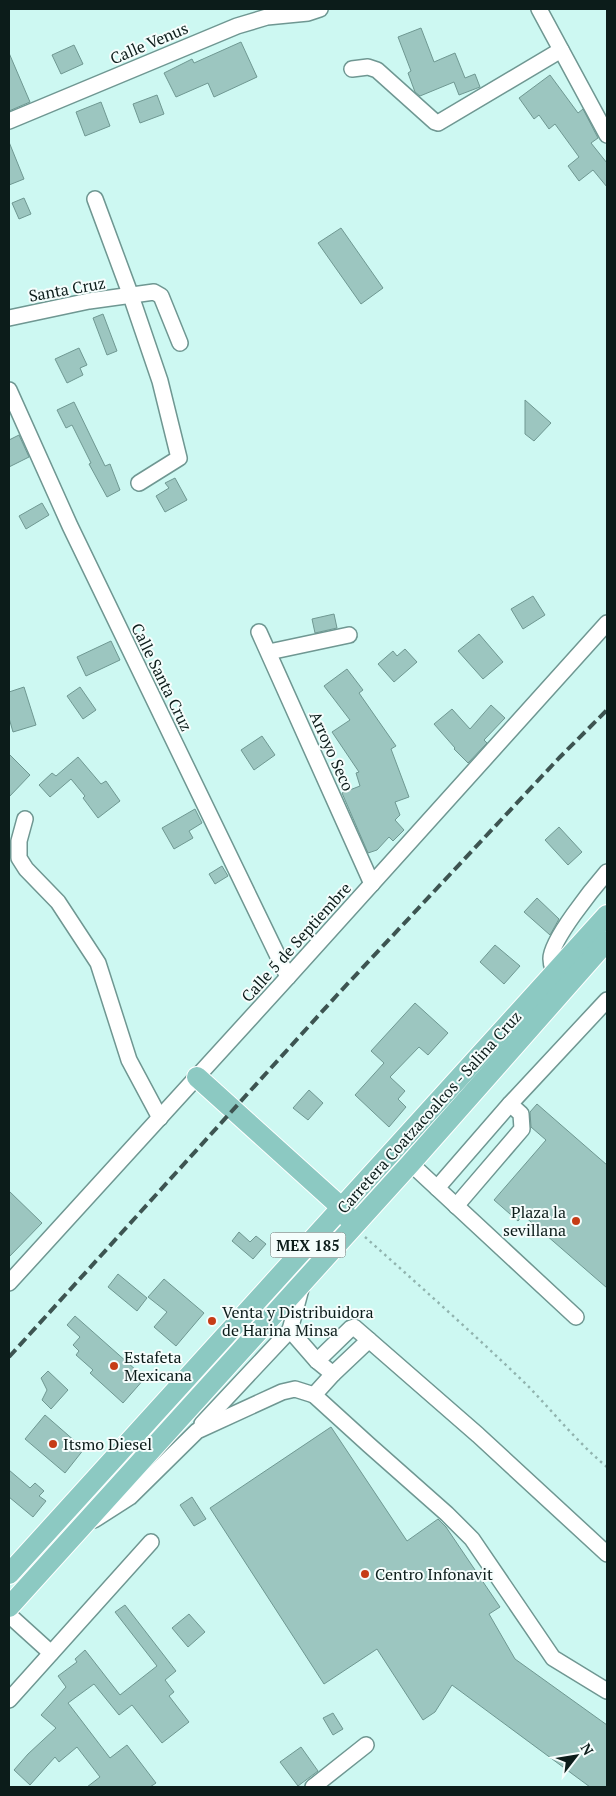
<svg xmlns="http://www.w3.org/2000/svg" width="616" height="1796" font-family="'PT Serif',serif">
<style>
.building{fill:#9cc6c0;stroke:#6f9892}
.lines{fill:none;stroke-linecap:round;stroke-linejoin:round}
.minor-casing{stroke:#6f9792;stroke-width:18}
.major-casing{stroke:#fff;stroke-width:22}
.path{stroke:#91b4af;stroke-width:2.5;stroke-dasharray:2.5 4;stroke-linecap:butt}
.minor{stroke:#fff;stroke-width:15}
.major{stroke:#8cc9c2;stroke-width:20}
.rail{stroke:#3d5451;stroke-width:4;stroke-dasharray:10 5;stroke-linecap:butt}
.poi-dot{fill:#c63c16;stroke:#f5fdfc;stroke-width:2}
.labels{text-anchor:middle;dominant-baseline:central;stroke-width:4;stroke-linejoin:round;paint-order:stroke}
.shield{fill:#f5fdfc;stroke:#52605e;stroke-width:1}
.shield-label{font-size:15px;font-weight:bold;fill:#0c1c1a}
.street-label{font-size:16px;fill:#0c1c1a;stroke:#f5fdfc}
.poi-label{font-size:16px;fill:#0c1c1a;stroke:#f5fdfc;text-anchor:start}
</style>
<rect width="100%" height="100%" fill="#cdf8f2"/>
<!-- building -->
<g class="building">
<polygon points="421,28 434,62 455,53 465,78 475,74 480,87 459,95 454,82 420,96 415,92 408,73 411,71 398,37"/>
<polygon points="241,42 257,77 214,97 208,83 176,97 164,73 192,59 194,63"/>
<polygon points="74,45 83,64 61,74 52,55"/>
<polygon points="9,53 30,102 9,111"/>
<polygon points="550,75 578,113 583,109 598,138 591,143 607,163 607,187 593,170 579,181 568,166 579,157 555,124 549,129 539,115 534,119 519,98"/>
<polygon points="157,95 164,114 140,123 133,104"/>
<polygon points="101,102 110,126 85,136 76,112"/>
<polygon points="9,142 24,179 9,185"/>
<polygon points="24,198 31,214 19,219 12,203"/>
<polygon points="341,228 383,288 361,304 318,243"/>
<polygon points="103,314 117,351 107,355 93,318"/>
<polygon points="79,348 87,365 80,368 83,375 67,383 55,359"/>
<polygon points="525,400 551,423 534,441 525,434"/>
<polygon points="74,402 105,466 110,464 120,490 107,497 89,464 91,463 72,425 66,428 57,410"/>
<polygon points="19,435 29,457 9,467 9,440"/>
<polygon points="175,478 187,500 165,512 156,496 169,488 165,483"/>
<polygon points="42,503 49,515 26,529 19,516"/>
<polygon points="533,596 545,615 523,629 511,609"/>
<polygon points="334,614 337,628 315,633 312,619"/>
<polygon points="479,634 503,662 483,679 458,651"/>
<polygon points="111,641 120,660 86,676 77,657"/>
<polygon points="405,649 417,662 394,682 378,664 393,651 397,656"/>
<polygon points="347,669 363,690 359,693 396,746 391,749 409,797 395,802 400,815 395,820 404,830 393,841 389,837 377,850 368,853 342,793 360,786 356,773 359,772 332,732 350,720 324,686"/>
<polygon points="24,687 36,725 13,732 9,718 9,692"/>
<polygon points="80,687 96,710 83,719 67,696"/>
<polygon points="491,705 505,718 484,740 487,743 468,763 454,749 455,748 434,724 452,709 470,729"/>
<polygon points="262,736 275,755 254,770 241,750"/>
<polygon points="9,754 30,775 9,797"/>
<polygon points="78,757 101,784 106,781 120,801 98,818 83,798 85,796 71,779 50,797 39,785 52,773 56,776"/>
<polygon points="195,809 202,823 189,831 193,838 174,849 162,828"/>
<polygon points="559,827 582,852 568,865 545,840"/>
<polygon points="222,866 228,876 215,884 209,874"/>
<polygon points="537,898 559,919 550,935 524,912"/>
<polygon points="495,945 520,966 504,984 480,962"/>
<polygon points="415,1003 448,1033 428,1055 419,1047 390,1077 405,1091 398,1099 406,1107 389,1127 355,1095 384,1063 371,1051"/>
<polygon points="309,1090 323,1103 308,1120 293,1108"/>
<polygon points="537,1104 607,1165 607,1288 523,1215 518,1221 494,1200 546,1140 531,1127 530,1112"/>
<polygon points="9,1191 42,1223 9,1257"/>
<polygon points="239,1232 250,1242 256,1236 266,1244 253,1259 232,1241"/>
<polygon points="118,1274 147,1298 137,1311 108,1287"/>
<polygon points="164,1279 204,1313 176,1346 154,1327 167,1312 148,1297"/>
<polygon points="75,1316 145,1378 123,1403 90,1373 93,1370 76,1355 79,1351 73,1345 80,1337 67,1325"/>
<polygon points="48,1371 68,1390 51,1409 42,1400 47,1390 41,1378"/>
<polygon points="45,1415 84,1449 65,1473 25,1439"/>
<polygon points="331,1427 407,1541 438,1519 446,1527 500,1607 489,1614 515,1659 607,1725 607,1787 590,1787 452,1685 435,1712 423,1720 377,1649 324,1684 210,1508"/>
<polygon points="9,1470 30,1488 35,1483 44,1491 39,1496 46,1501 33,1517 9,1497"/>
<polygon points="192,1497 206,1519 194,1526 180,1505"/>
<polygon points="125,1605 176,1671 165,1680 174,1692 169,1696 189,1722 162,1743 132,1705 119,1715 94,1684 68,1703 110,1758 127,1745 156,1783 150,1787 87,1787 100,1777 77,1747 59,1762 55,1757 30,1785 14,1770 28,1754 56,1728 41,1715 66,1687 58,1676 77,1662 75,1659 85,1650 120,1695 157,1666 115,1612"/>
<polygon points="189,1614 205,1632 188,1647 172,1628"/>
<polygon points="333,1713 343,1729 333,1735 323,1718"/>
<polygon points="301,1747 318,1771 298,1786 280,1762"/>
</g>
<g class="lines">
<!-- minor casing -->
<g class="minor-casing">
<g id="minor">
<polyline points="539,9 607,135"/>
<polyline points="352,69 368,67 377,70 435,122 438,123 561,50"/>
<polyline points="9,121 237,26 267,17 308,13 320,9"/>
<polyline points="95,199 131,296 160,381 179,458 139,483"/>
<polyline points="9,318 89,301 154,292 161,296 180,343"/>
<polyline points="9,390 70,526 288,977"/>
<polyline points="259,632 372,884"/>
<polyline points="269,652 349,635"/>
<polyline points="25,819 19,841 19,858 26,869 58,902 98,963 129,1060 160,1118"/>
<path d="M560 980C555 974 551 967 551 959 550 941 594 887 607 872"/>
<polyline points="510,1104 607,1000"/>
<polyline points="395,1149 576,1317"/>
<polyline points="437,1188 510,1104 521,1114 522,1129 456,1206"/>
<polyline points="9,1283 288,977 607,623"/>
<polyline points="302,1285 290,1330 317,1361 333,1374 369,1340 478,1435 607,1554"/>
<polyline points="317,1361 351,1328 354,1327 369,1340"/>
<polyline points="333,1374 314,1395 369,1445 447,1514 472,1539 553,1658 607,1691"/>
<polyline points="202,1424 290,1330"/>
<polyline points="94,1520 130,1497 197,1431 282,1392 295,1389 314,1395"/>
<polyline points="9,1615 51,1653"/>
<polyline points="9,1700 151,1542"/>
<polyline points="313,1787 366,1745"/>
</g>
</g>
<!-- major casing -->
<g class="major-casing">
<g id="major">
<polyline points="197,1077 342,1208 348,1218"/>
<polyline points="9,1574 607,915"/>
<polyline points="9,1607 410,1164 607,941"/>
</g>
</g>
<!-- path -->
<path class="path" d="M365 1237C420 1286 475 1335 528 1386 554 1413 578 1443 607 1467"/>
<!-- minor -->
<use href="#minor" class="minor"/>
<!-- major -->
<use href="#major" class="major"/>
<!-- rail -->
<polyline class="rail" points="9,1357 338,994 559,758 607,710"/>
</g>
<!-- markers -->
<g class="poi-dot">
<circle cx="576" cy="1221" r="5"/>
<circle cx="212" cy="1321" r="5"/>
<circle cx="114" cy="1366" r="5"/>
<circle cx="53" cy="1444" r="5"/>
<circle cx="365" cy="1574" r="5"/>
</g>
<g class="labels">
<!-- shield labels -->
<rect class="shield" x="270.5" y="1232.5" width="75" height="25" rx="4"/>
<g class="shield-label">
<text x="308" y="1245">MEX 185</text>
</g>
<!-- street labels -->
<g class="street-label">
<text transform="translate(149 43) rotate(-23)">Calle Venus</text>
<text transform="translate(67 289) rotate(-10)">Santa Cruz</text>
<text transform="translate(162 677) rotate(64)">Calle Santa Cruz</text>
<text transform="translate(332 751) rotate(66)">Arroyo Seco</text>
<text transform="translate(296 942) rotate(-48)">Calle 5 de Septiembre</text>
<text transform="translate(429 1112) rotate(-48)">Carretera Coatzacoalcos - Salina Cruz</text>
</g>
<!-- poi labels -->
<g class="poi-label">
<text x="566" y="1212" text-anchor="end">Plaza la<tspan x="566" dy="18">sevillana</tspan></text>
<text x="222" y="1312">Venta y Distribuidora<tspan x="222" dy="18">de Harina Minsa</tspan></text>
<text x="124" y="1357">Estafeta<tspan x="124" dy="18">Mexicana</tspan></text>
<text x="63" y="1444">Itsmo Diesel</text>
<text x="375" y="1574">Centro Infonavit</text>
</g>
</g>
<!-- border -->
<rect width="616" height="1796" fill="none" stroke="#0c1c1a" stroke-width="20"/>
<!-- north arrow -->
<g transform="translate(576 1756) rotate(59)" stroke="#f5fdfc" stroke-width="4" paint-order="stroke">
<path d="M0-4L9 19L0 12L-9 19Z" fill="#0c1c1a"/>
<text y="-8" font-size="14" font-weight="bold" text-anchor="middle" fill="#0c1c1a">N</text>
</g>
</svg>
